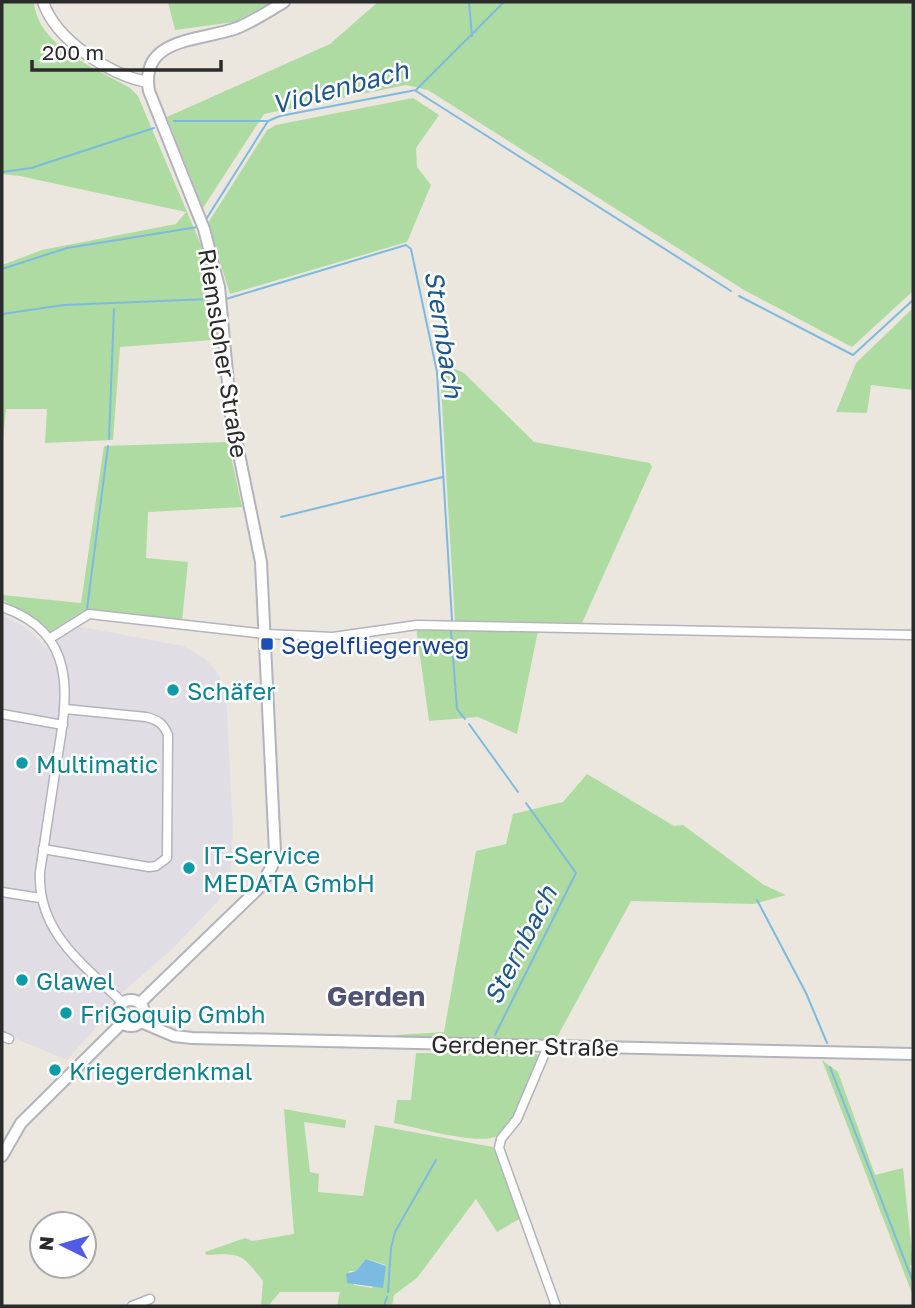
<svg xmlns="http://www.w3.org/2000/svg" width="915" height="1308" font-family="'Golos Text',sans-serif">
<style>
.industrial{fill:#e0dee4}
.green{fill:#aedba1;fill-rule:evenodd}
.water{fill:#7dbae1}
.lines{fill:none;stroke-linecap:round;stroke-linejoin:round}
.stream{stroke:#7dbae1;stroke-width:2}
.minor-casing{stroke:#b2b3bd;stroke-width:11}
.tertiary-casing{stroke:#b2b3bd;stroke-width:13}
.secondary-casing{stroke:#b2b3bd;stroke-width:14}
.minor{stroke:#fff;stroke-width:8}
.tertiary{stroke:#fff;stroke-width:10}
.secondary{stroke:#fff;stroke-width:10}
.transit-dot{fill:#1a4fb4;stroke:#fff;stroke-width:2.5}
.culture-dot{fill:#0f9aa8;stroke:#fff;stroke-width:2.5}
.labels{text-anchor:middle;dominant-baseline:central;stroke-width:5;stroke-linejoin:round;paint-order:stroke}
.street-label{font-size:24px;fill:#2b2b2b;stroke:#fff}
.transit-label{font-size:24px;fill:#164399;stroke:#fff;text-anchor:start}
.culture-label{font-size:24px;fill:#0d838f;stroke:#fff;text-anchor:start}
.water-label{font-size:26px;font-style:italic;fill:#1d588c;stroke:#fff}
.quarter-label{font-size:28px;font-weight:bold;fill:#505276;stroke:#fff}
</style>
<rect width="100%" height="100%" fill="#ebe7de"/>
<!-- industrial -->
<polygon class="industrial" points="2,615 27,628 46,647 77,626 183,646 204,658 218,673 226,694 233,829 231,871 220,899 172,949 110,1003 106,1016 67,1060 2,1033"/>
<!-- green -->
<g class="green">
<path d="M2 2H34C38 47 96 68 130 88L138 96 204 252 212 290 213 340 120 347 113 440 45 443 47 409H6L2 449V265L42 250 176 224 186 212 20 176 2 174Z"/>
<polygon points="168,2 272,2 234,22 175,30"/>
<polygon points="378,2 913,2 913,291 852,347 744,290 428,90 406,85 264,114 203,208 167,117 330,44"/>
<polygon points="413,98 439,115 416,148 417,167 431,185 407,242 230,294 208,223 267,130 276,125"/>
<polygon points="913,308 913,390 871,385 867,413 836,412 856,363"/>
<polygon points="451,367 464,373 534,442 650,463 652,467 582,623 455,621 440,371"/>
<polygon points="228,442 242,507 148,512 146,558 188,562 182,621 83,611 50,632 2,599 2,595 81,603 104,446"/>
<polygon points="416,627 538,631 517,734 478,717 429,721"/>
<polygon points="587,774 674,826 683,825 764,885 786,895 754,904 631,901 555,1041 392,1039 396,1035 444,1032 476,851 506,844 513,814 563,802"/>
<path d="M416 1053 537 1054 539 1060C529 1082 520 1124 497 1136 478 1146 416 1127 394 1123L397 1100H411Z"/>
<polygon points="822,1060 838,1072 875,1175 903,1168 913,1264 910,1266 913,1275 913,1296"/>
<path d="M284 1109 346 1120 345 1128 304 1122 310 1172 319 1174 318 1192 363 1196 375 1125 493 1147 521 1218 497 1232 476 1199 417 1278 394 1295 392 1306H337L340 1292H280L268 1306H261L263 1281C241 1253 241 1253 206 1255L205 1252 245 1238 252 1241 294 1234ZM366 1259 386 1265 372 1288 354 1285 349 1271H356Z"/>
</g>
<!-- water -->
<polygon class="water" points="366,1259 386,1266 383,1288 347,1283 346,1274 356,1271"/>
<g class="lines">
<!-- stream -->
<g class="stream">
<polyline points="469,2 472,36"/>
<polyline points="416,91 731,291"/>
<polyline points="174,121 267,121"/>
<polyline points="2,172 31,168 154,128"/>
<polyline points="205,221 268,121 280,116 416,90 504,2"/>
<polyline points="2,269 67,248 198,227"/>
<polyline points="739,296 853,355 913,300"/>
<polyline points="226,299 406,245 411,249 437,372 452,620"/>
<polyline points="2,314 64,305 209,299"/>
<polyline points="109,439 114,309"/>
<polyline points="281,517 443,477"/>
<polyline points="87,609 108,446"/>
<polyline points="451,631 457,709 465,719"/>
<polyline points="469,724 518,792"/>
<polyline points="757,900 806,993 827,1043"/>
<polyline points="495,1035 576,873 526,803"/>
<polyline points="830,1067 913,1282"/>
<polyline points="388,1292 391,1248 395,1232 436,1160"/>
<polyline points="384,1306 387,1297"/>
</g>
<!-- minor casing -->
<g class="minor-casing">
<g id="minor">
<path d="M2 607C81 634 67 700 56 766 51 801 45 837 40 872 37 932 83 964 122 1002"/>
<polyline points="49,639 89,614 266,634 333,637 417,625 913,635"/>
<polyline points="2,714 63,725"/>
<path d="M43 849 149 867 156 866 167 858 168 735C163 723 158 720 146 717L65 709"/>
<polyline points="2,892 40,898"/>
<polyline points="2,1036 9,1039"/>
<polyline points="548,1046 517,1119 501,1139 499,1148 556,1306"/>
<polyline points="132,1306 150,1299"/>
</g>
</g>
<!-- tertiary casing -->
<g class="tertiary-casing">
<path id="tertiary" d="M43 2C56 40 108 74 147 82"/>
</g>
<!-- secondary casing -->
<g class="secondary-casing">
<g id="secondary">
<circle cx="131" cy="1013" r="13"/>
<path d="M140 1003 260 887 272 866 275 852 261 562 231 415 219 287 204 229 149 91C139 37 201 41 237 28 254 21 269 11 284 2"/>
<polyline points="141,1022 174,1036 192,1038 913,1054"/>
<polyline points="2,1156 21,1123 122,1023"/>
</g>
</g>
<!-- minor -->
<use href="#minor" class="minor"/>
<!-- tertiary -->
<use href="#tertiary" class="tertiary"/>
<!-- secondary -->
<use href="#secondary" class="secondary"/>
</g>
<!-- markers -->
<rect class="transit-dot" x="260" y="637" width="14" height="14" rx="3.5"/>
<g class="culture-dot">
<circle cx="173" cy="690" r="7"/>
<circle cx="22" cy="763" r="7"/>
<circle cx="189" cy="868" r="7"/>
<circle cx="22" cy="980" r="7"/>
<circle cx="66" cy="1013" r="7"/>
<circle cx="55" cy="1070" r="7"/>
</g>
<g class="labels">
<!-- street labels -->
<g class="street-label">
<text transform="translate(224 353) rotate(81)">Riemsloher Straße</text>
<text transform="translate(525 1045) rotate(1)">Gerdener Straße</text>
</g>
<!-- transit labels -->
<g class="transit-label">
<text x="281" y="644">Segelfliegerweg</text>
</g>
<!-- culture labels -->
<g class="culture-label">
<text x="187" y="690">Schäfer</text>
<text x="36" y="763">Multimatic</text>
<text x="203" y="854">IT-Service<tspan x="203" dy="28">MEDATA GmbH</tspan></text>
<text x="36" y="980">Glawel</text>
<text x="80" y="1013">FriGoquip Gmbh</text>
<text x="69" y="1070">Kriegerdenkmal</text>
</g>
<!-- water labels -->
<g class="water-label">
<text transform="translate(340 87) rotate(-15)">Violenbach</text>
<text transform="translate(444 334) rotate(81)">Sternbach</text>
<text transform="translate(520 945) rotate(-63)">Sternbach</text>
</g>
<!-- quarter labels -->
<g class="quarter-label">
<text x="376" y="995">Gerden</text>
</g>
</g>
<!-- border -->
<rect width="915" height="1308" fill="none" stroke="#2b2b2b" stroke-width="7"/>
<!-- north arrow -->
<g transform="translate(63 1245) rotate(275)"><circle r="33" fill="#ffffff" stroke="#aaaaaa" stroke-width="2"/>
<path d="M0-5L12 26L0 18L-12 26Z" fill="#515be5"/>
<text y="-10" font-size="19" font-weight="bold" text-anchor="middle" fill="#2b2b2b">N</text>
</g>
<!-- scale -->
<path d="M32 60v10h189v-10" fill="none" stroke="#2b2b2b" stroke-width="3.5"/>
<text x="42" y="60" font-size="21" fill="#2b2b2b" stroke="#ffffff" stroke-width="5" paint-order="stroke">200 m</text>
</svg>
